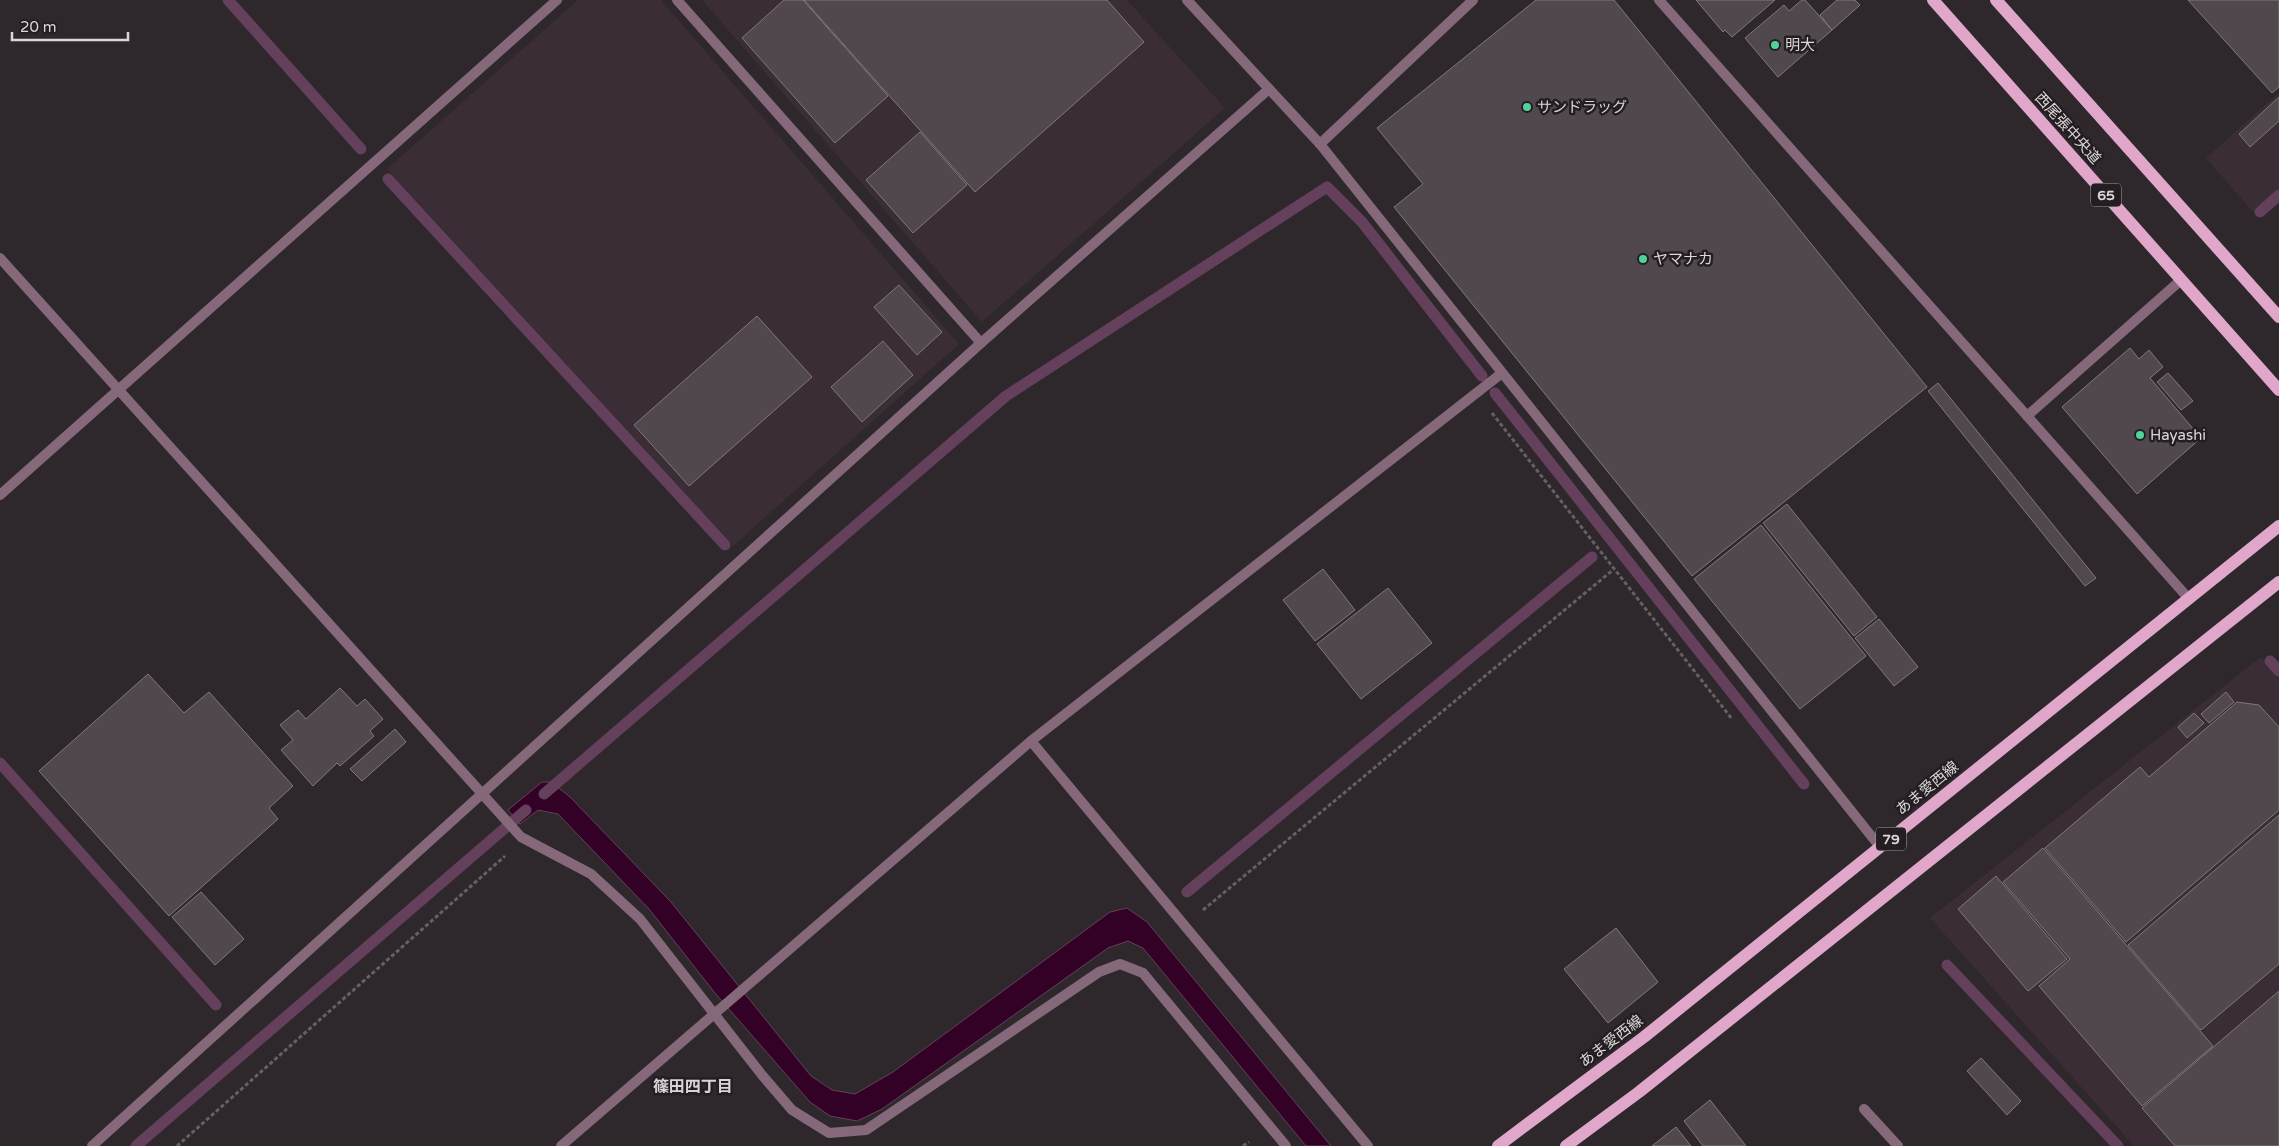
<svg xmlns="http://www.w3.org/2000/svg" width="2279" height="1146" font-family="'Varela Round','Noto Sans JP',sans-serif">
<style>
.built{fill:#3a2d35}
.water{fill:#330026;stroke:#65405c}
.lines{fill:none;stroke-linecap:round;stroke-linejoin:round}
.stream{stroke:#65405c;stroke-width:11}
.building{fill:#50484d;stroke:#80787d}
.path{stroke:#666064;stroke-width:3;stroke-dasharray:4 2.5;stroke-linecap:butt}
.service{stroke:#85697a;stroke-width:10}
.minor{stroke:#85697a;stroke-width:10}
.primary{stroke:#e0a7cb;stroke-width:12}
.poi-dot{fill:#4fd399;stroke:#241e22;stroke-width:2}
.labels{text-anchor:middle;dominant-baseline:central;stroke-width:5;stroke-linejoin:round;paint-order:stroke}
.shield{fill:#241e22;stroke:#a4a0a2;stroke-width:1}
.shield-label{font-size:14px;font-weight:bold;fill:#dbd7d9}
.poi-label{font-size:15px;fill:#dbd7d9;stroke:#241e22;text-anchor:start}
.street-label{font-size:15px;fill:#dbd7d9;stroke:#241e22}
.neighbourhood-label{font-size:16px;font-weight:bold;fill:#dbd2d7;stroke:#241e22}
</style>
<rect width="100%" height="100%" fill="#2e282c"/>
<!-- built -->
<g class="built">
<polygon points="578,0 661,0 959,344 733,546 387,169"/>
<polygon points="702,0 1127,0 1225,108 982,322"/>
<polygon points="2279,93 2279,189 2253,212 2206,158"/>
<polygon points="2261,657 2279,677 2279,1146 2134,1146 1930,918"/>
</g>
<!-- water -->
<polygon class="water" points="542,782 551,782 570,797 671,902 811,1076 832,1090 855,1094 893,1072 1110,912 1127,908 1147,922 1331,1146 1306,1146 1143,948 1128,941 1108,948 882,1109 857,1121 830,1116 810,1102 715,993 649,909 558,814 538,810 520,824 508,810"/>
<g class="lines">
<!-- stream -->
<g class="stream">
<polyline points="228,0 361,149"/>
<polyline points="388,179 725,545"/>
<polyline points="2260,212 2279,195"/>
<polyline points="1495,393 1804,784"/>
<polyline points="2270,661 2279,671"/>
<polyline points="0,763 216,1005"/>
<polyline points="544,794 1006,396 1327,187 1362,222 1482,376"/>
<polyline points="1187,892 1592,557"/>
<polyline points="1947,965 2118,1146"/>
<polyline points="136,1146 526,810"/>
</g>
</g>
<!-- building -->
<g class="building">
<polygon points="784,0 803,0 888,96 835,143 742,38"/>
<polygon points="804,0 1107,0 1144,42 975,192"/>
<polygon points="1536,0 1614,0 1927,387 1692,576 1394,207 1423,184 1377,128"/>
<polygon points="1696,0 1775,0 1732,37 1725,30 1723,32"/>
<polygon points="1802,0 1805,0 1832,30 1778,77 1745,38 1784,5 1789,11"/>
<polygon points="1837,0 1855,0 1860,5 1832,30 1820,15"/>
<polygon points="2188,0 2279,0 2279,87 2272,93"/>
<polygon points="2279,97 2279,121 2250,147 2239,134"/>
<polygon points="920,132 967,185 913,233 866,180"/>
<polygon points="899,285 942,332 917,355 874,307"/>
<polygon points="757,316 812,377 689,486 634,425"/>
<polygon points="883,341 913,375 862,422 831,387"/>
<polygon points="2130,348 2139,359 2149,350 2163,367 2150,378 2201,438 2137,494 2062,407"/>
<polygon points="2168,373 2193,401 2181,410 2157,382"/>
<polygon points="1938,383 2096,578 2085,586 1928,391"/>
<polygon points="1787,504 1877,617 1854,636 1763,523"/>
<polygon points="1761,525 1866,656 1800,709 1694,579"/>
<polygon points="1323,569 1355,610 1315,641 1283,600"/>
<polygon points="1388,588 1432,643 1361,699 1317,644"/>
<polygon points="1879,619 1918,667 1894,686 1855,638"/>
<polygon points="148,674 184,713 209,692 293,786 269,808 278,819 169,916 39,771"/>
<polygon points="340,688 357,706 365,699 383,719 370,731 374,736 340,766 337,763 313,786 281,750 293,740 280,725 298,710 306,719"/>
<polygon points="2226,692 2234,702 2209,723 2201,714"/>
<polygon points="2237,702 2259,705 2279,727 2279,810 2126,942 2045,848 2140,767 2149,777"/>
<polygon points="2194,713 2204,723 2187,738 2178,727"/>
<polygon points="395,729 406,742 362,781 350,769"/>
<polygon points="2279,815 2279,964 2201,1030 2128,945"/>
<polygon points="2043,848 2213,1046 2142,1106 2039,986 2070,959 2003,882"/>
<polygon points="1996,876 2067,959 2028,991 1958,909"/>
<polygon points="201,892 244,939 215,965 172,917"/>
<polygon points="1616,928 1658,982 1608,1023 1564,969"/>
<polygon points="2279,991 2279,1146 2175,1146 2142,1108"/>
<polygon points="1981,1058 2021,1101 2007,1115 1967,1071"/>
<polygon points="1710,1100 1746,1146 1703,1146 1684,1121"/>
<polygon points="1676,1127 1691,1146 1652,1146"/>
</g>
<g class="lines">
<!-- path -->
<g class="path">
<polyline points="1492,413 1732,719"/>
<polyline points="1203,910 1614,569"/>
<polyline points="177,1146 505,856"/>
<polyline points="1243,1146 1249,1142"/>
</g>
<!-- service -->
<g class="service">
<polyline points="1659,0 2189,599"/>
<polyline points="2027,416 2181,280"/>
</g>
<!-- minor -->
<g class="minor">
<polyline points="677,0 981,343"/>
<polyline points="1187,0 1320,144 1880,847"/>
<polyline points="1320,144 1473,0"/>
<polyline points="0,258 521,837 591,874 640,919 762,1075 792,1110 829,1133 866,1130 1099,972 1120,964 1143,973 1286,1146"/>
<polyline points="0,495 557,0"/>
<polyline points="1031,741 1502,373"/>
<polyline points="1864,1109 1898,1146"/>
<polyline points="92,1146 981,343 1269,89"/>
<polyline points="561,1146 1031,741 1368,1146"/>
</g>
<!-- primary -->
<g class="primary">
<polyline points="1933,0 2279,390"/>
<polyline points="1996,0 2279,317"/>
<polyline points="1498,1146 1644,1037 2279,526"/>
<polyline points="1566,1146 1639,1092 2279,582"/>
</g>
</g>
<!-- markers -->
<g class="poi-dot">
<circle cx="1775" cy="45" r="5"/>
<circle cx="1527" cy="107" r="5"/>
<circle cx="1643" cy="259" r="5"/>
<circle cx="2140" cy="435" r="5"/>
</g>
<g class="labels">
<!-- shield labels -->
<g class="shield">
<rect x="2091" y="183.5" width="30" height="23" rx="4"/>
<rect x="1876" y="827.5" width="30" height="23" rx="4"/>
</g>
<g class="shield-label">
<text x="2106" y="195">65</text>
<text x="1891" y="839">79</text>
</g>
<!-- poi labels -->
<g class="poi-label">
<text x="1785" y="45">明大</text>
<text x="1537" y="107">サンドラッグ</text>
<text x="1653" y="259">ヤマナカ</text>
<text x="2150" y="435">Hayashi</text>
</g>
<!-- street labels -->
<g class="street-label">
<text transform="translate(2068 128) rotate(48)">西尾張中央道</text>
<text transform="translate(1927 788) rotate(-39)">あま愛西線</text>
<text transform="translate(1611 1041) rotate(-37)">あま愛西線</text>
</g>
<!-- neighbourhood labels -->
<g class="neighbourhood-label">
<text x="693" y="1087">篠田四丁目</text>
</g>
</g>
<!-- scale -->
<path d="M12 32v8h116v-8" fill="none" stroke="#dbd7d9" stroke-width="2.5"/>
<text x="20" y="32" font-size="15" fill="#dbd7d9" stroke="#241e22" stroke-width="4" paint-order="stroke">20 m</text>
</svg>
